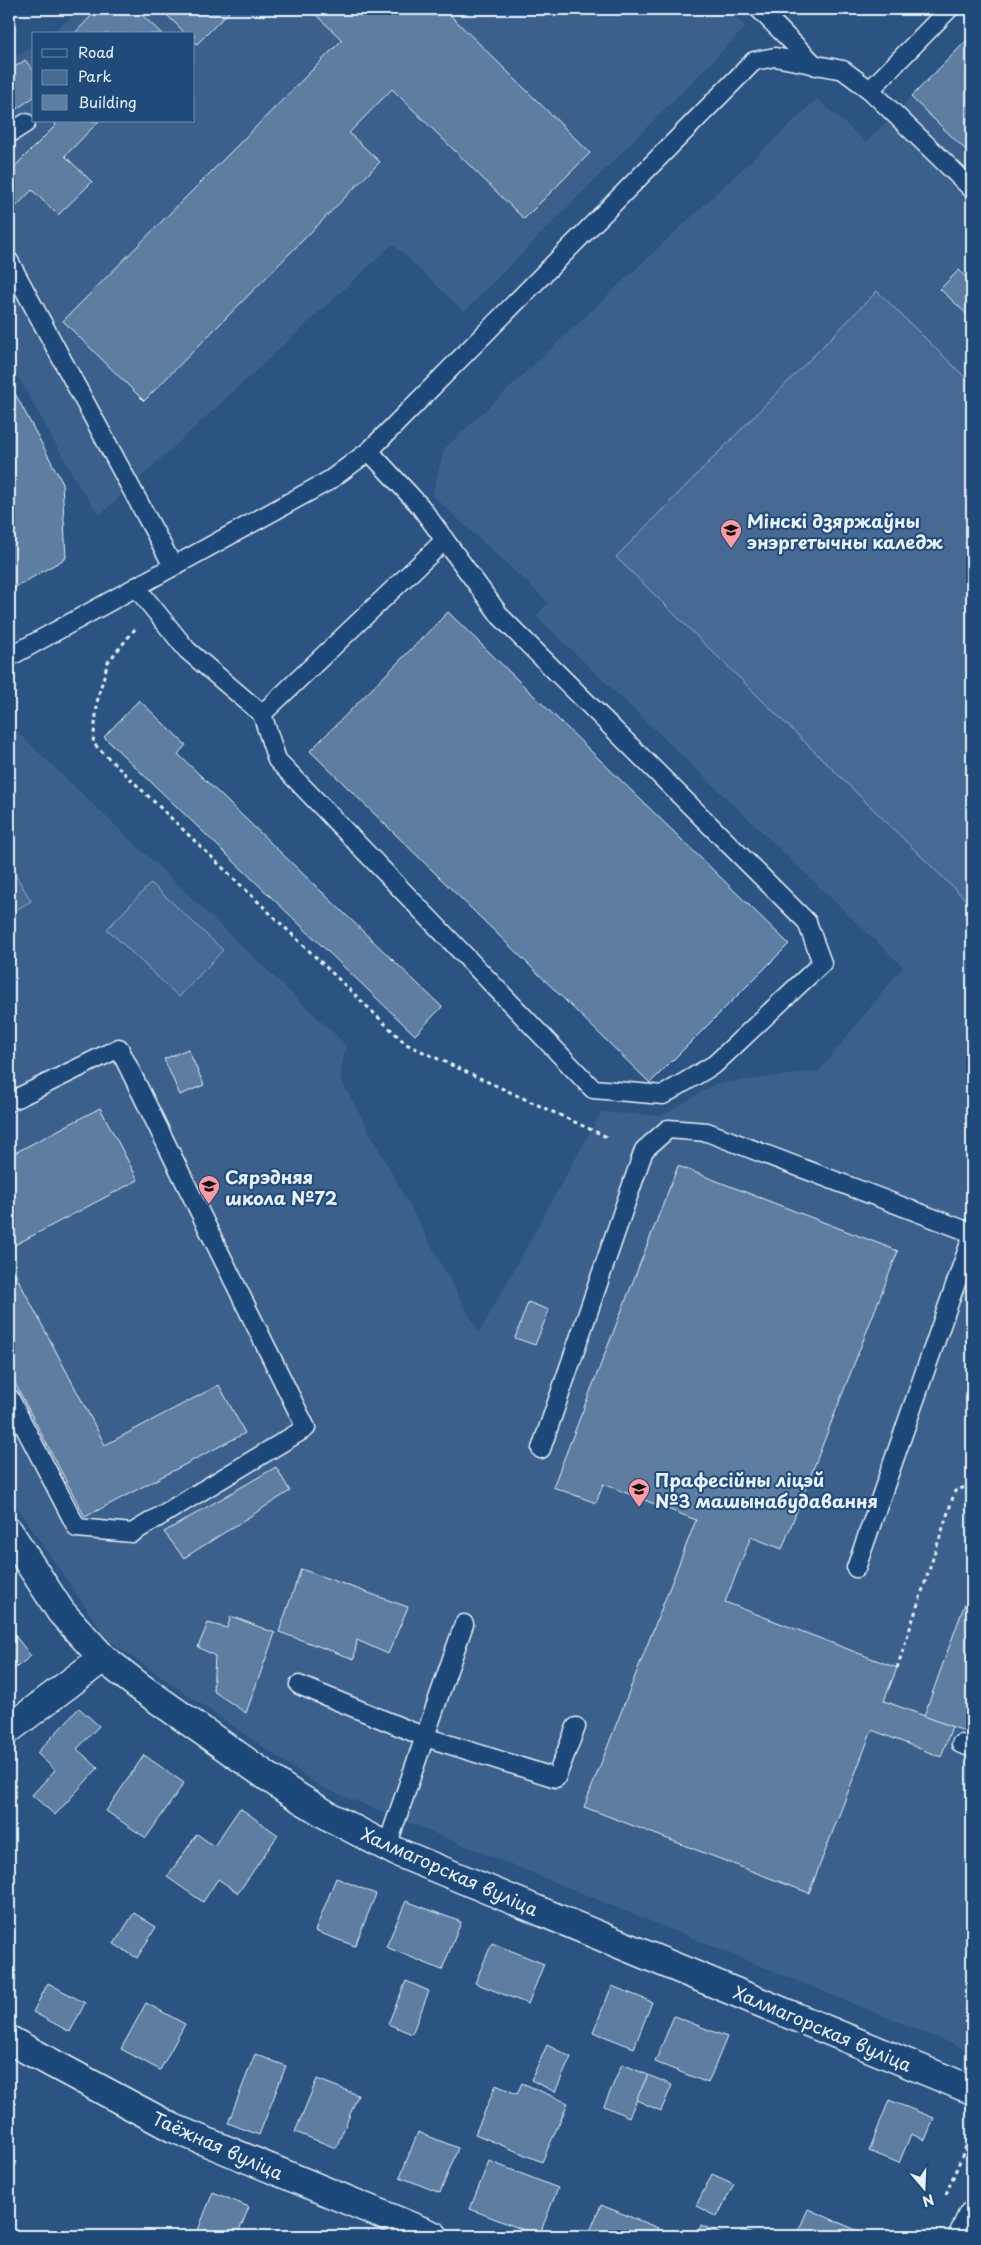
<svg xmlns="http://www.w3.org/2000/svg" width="981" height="2245" font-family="'Playpen Sans',sans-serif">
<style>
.built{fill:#3a608b}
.green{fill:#476b93;stroke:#98aec6}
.building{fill:#5d7da1;stroke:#e8f1f8}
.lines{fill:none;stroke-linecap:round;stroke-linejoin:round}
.lane-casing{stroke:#e8f1f8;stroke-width:21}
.street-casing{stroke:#e8f1f8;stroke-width:31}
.path{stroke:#e8f1f8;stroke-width:3;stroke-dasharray:4 4;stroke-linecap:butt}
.lane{stroke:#1f4a7a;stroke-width:18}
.street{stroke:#1f4a7a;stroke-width:28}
.labels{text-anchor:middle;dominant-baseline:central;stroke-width:4;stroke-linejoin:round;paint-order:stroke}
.poi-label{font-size:18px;font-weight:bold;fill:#e8f1f8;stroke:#1f4a7a;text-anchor:start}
.street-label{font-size:18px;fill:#e8f1f8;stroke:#1f4a7a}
</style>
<rect width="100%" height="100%" fill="#2b5482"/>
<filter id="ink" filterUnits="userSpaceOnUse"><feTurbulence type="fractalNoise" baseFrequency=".02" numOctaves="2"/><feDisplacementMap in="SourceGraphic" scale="10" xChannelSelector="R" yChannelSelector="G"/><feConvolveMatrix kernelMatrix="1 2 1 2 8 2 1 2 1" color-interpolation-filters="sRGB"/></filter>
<g filter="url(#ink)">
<!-- built -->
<g class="built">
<polygon points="83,9 728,9 746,27 464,312 393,244 100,515 80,488 9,360 9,60 34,46 34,121 194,121 194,34 50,34"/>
<polygon points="972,35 972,2052 321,1787 108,1640 9,1496 9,724 346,1045 340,1078 479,1333 601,1112 661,1116 715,1084 819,1071 903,967 536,616 548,602 432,495 444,449 817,99 866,142"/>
</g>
<!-- green -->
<g class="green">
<polygon points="877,291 972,384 972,906 616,557"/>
<polygon points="9,864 31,901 9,914"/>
<polygon points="151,883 223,950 179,997 107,929"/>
</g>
<!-- building -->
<g class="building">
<polygon points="98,9 136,9 162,34 74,34"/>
<polygon points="161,9 232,9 197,44 194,41 194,34 186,34"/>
<polygon points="310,9 444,9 590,153 524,219 392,89 349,133 380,162 144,401 63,321 342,40"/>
<polygon points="972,35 972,156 911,97"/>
<polygon points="25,60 34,71 34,97 9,114 9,71"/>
<polygon points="53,121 99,121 65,156 92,182 58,215 32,190 9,214 9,172 56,125"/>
<polygon points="959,270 972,283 972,319 940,289"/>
<polygon points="9,382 62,482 66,558 9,591"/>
<polygon points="448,612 789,944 650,1083 310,751"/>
<polygon points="139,700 186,745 178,754 442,1007 415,1035 104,737"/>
<polygon points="188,1049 204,1085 180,1095 164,1059"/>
<polygon points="100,1108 138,1180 9,1248 9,1156"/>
<polygon points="678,1166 898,1251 782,1549 751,1537 725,1602 897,1668 884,1701 952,1726 941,1757 872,1730 809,1893 584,1807 696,1520 603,1484 596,1503 553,1487"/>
<polygon points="9,1262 105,1445 219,1385 245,1433 85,1517 9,1372"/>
<polygon points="528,1302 549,1310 535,1345 515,1338"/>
<polygon points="276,1467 290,1491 184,1558 164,1532"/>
<polygon points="301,1569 408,1607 388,1654 357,1640 354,1659 279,1632"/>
<polygon points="972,1584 972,1734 924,1716"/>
<polygon points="231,1616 275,1633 246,1713 213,1691 215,1656 198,1647 208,1623 227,1628"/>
<polygon points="9,1628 31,1656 9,1673"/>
<polygon points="79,1708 99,1726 77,1749 98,1768 55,1815 32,1795 55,1770 37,1753"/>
<polygon points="144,1755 184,1783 146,1838 106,1811"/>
<polygon points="240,1808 278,1835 238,1893 218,1879 203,1902 167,1877 197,1834 214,1846"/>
<polygon points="336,1878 376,1894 355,1946 315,1931"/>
<polygon points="406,1901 461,1922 442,1970 386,1947"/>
<polygon points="134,1913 156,1927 137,1958 114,1944"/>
<polygon points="492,1943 544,1964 528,2004 475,1983"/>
<polygon points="406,1981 429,1991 412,2034 388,2024"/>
<polygon points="48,1983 85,2003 70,2032 33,2012"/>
<polygon points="612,1986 652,2002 634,2048 593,2032"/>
<polygon points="146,2003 185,2024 160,2070 121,2049"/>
<polygon points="674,2016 727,2037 708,2083 655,2062"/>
<polygon points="547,2045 571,2057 555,2092 531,2080"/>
<polygon points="255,2054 286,2066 259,2135 228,2123"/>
<polygon points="622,2064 648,2075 629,2117 604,2106"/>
<polygon points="648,2075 672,2085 661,2111 636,2100"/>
<polygon points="317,2079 358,2095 336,2148 295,2132"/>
<polygon points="522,2083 568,2103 542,2162 475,2134 496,2085 517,2094"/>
<polygon points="889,2100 934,2118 925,2140 911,2134 899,2163 869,2151"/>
<polygon points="418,2132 458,2148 440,2193 400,2177"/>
<polygon points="489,2161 558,2188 539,2236 470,2209"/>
<polygon points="712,2174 734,2184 717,2217 696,2206"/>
<polygon points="213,2192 249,2207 237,2236 213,2236 198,2230"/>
<polygon points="601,2205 658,2228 655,2236 588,2236"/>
<polygon points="808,2209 870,2236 796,2236"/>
<polygon points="701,2225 726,2236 697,2236"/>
<polygon points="9,2230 24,2236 9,2236"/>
<polygon points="299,2230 315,2236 296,2236"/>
<polygon points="742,2230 758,2236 739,2236"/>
</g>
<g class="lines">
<!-- lane casing -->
<g class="lane-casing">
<g id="lane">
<polyline points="759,9 816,66"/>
<polyline points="870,90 972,189"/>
<polyline points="9,134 26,123"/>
<polyline points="9,261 173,566"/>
<polyline points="369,451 420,506 501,617 807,922 822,963 715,1064 663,1095 593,1089 277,760 262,714 445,540"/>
<polyline points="136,587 187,650 262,714"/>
<polyline points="9,657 330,480 369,451 754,61 775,57 843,70 870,90 949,9"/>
<polyline points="9,1102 119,1048 306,1428 132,1533 77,1528 9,1397"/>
<polyline points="541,1449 644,1150 668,1129 707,1132 972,1233"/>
<polyline points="856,1568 972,1237"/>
<polyline points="299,1685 425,1737 556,1778 576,1727"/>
<polyline points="961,1744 972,1748"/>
<polyline points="387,1846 464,1624"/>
</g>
</g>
<!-- street casing -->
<g class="street-casing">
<g id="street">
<polyline points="9,1532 61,1612 103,1658 140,1687 288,1791 332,1818 397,1852 972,2090"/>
<polyline points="9,1729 103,1658"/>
<polyline points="9,2040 173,2128 434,2236"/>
<polyline points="963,2236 972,2216"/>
</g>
</g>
<!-- path -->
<g class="path">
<polyline points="135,629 108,662 98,697 93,743 406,1044 607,1137"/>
<polyline points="897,1668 955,1491 972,1484"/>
<polyline points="946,2194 972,2132"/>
</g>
<!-- lane -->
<use href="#lane" class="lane"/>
<!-- street -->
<use href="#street" class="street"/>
</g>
</g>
<!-- icons -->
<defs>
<g id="university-pin" transform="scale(1.125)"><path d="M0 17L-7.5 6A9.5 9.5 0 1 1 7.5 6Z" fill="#ff9aa2" stroke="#1f4a7a"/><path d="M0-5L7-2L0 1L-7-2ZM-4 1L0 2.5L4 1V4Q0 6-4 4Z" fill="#111"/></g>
<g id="school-pin" transform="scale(1.125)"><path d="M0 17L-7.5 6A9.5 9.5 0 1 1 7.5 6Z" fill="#ff9aa2" stroke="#1f4a7a"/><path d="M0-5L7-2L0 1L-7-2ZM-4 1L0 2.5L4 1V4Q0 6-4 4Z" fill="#111"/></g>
</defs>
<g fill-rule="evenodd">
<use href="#university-pin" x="731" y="530"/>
<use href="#school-pin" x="209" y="1186"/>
<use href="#university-pin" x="639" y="1489"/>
</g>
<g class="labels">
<!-- poi labels -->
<g class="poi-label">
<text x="747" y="520">Мінскі дзяржаўны<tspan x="747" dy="21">энэргетычны каледж</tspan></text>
<text x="225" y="1176">Сярэдняя<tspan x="225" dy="21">школа №72</tspan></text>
<text x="655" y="1479">Прафесійны ліцэй<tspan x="655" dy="21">№3 машынабудавання</tspan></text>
</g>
<!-- street labels -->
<g class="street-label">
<text transform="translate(450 1871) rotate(24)">Халмагорская вуліца</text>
<text transform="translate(823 2028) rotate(23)">Халмагорская вуліца</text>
<text transform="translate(218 2145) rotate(24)">Таёжная вуліца</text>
</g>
</g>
<!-- margin -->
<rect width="981" height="2245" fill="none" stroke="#1f4a7a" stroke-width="30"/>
<rect x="15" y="15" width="951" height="2215" fill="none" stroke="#e8f1f8" stroke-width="2" filter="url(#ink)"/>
<!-- legend -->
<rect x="32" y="32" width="162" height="90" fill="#1f4a7a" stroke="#6f8dac"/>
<rect x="42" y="49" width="25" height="8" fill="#1f4a7a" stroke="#6f8dac"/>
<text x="78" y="58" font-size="15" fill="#e8f1f8">Road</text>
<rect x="42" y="70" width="25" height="15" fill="#476b93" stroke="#6f8dac"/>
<text x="78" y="82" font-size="15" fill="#e8f1f8">Park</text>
<rect x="42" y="95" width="25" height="15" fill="#5d7da1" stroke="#6f8dac"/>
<text x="78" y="108" font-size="15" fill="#e8f1f8">Building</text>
<!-- north arrow -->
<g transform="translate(924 2188) rotate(161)" stroke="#1f4a7a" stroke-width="4" paint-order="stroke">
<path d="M0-4L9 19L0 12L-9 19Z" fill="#e8f1f8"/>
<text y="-8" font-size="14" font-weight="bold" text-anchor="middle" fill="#e8f1f8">N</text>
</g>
</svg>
